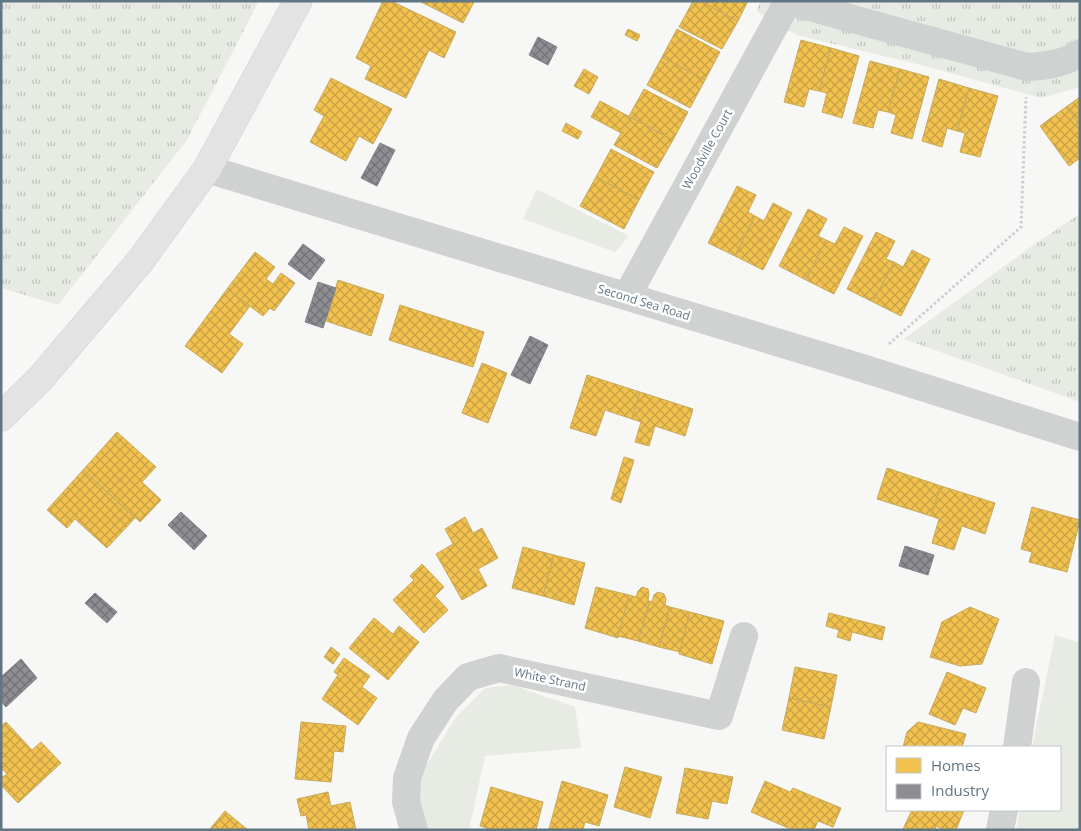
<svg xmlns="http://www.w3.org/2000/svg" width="1081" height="831" font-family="'Open Sans',sans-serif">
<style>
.grass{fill:url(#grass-tufts)}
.green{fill:#e7ebe4}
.homes{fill:url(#homes-cross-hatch);stroke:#c6aa5e}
.industry{fill:url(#industry-cross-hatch);stroke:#80868e}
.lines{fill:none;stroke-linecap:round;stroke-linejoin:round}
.major-casing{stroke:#d2d3d4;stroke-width:29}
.path{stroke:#cccecf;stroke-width:3;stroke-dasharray:2.5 2.5;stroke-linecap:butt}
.minor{stroke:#d0d1d1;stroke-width:28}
.major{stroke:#e3e3e3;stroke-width:28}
.labels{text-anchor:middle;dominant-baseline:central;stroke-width:5;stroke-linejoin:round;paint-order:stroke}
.street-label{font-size:12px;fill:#617683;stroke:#fff}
</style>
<defs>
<pattern id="grass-tufts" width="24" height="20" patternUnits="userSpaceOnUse" patternTransform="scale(1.25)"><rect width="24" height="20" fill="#e7ebe4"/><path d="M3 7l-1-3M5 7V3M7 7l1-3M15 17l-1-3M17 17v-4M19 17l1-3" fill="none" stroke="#bfc3be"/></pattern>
<pattern id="homes-cross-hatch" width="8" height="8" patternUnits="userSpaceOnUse" patternTransform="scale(1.25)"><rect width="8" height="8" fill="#f2c14e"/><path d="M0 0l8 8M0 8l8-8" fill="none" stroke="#c7a146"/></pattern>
<pattern id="industry-cross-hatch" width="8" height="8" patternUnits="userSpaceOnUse" patternTransform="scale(1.25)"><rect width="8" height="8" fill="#8d8d92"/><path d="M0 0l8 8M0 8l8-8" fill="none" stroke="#717277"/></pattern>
</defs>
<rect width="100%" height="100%" fill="#f7f7f6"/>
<!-- grass -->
<g class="grass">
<polygon points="1,1 259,1 187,140 58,305 1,288"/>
<polygon points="761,1 1080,1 1080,87 1041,98 921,65 797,35 756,11"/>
<polygon points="1080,214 1080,402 904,339 1039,241"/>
</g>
<!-- green -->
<g class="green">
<polygon points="537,189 629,236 615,252 523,219"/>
<polygon points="1055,635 1080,643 1080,830 1016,830 1020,810 1060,810 1060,747 1032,747"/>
<polygon points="512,685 575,707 581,748 485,756 469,830 425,830 419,811 420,776 456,717 485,688"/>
</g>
<!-- homes -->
<g class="homes">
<polygon points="383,1 391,1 456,32 444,58 429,50 406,98 365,79 371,66 356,58"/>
<polygon points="419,1 473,1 474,2 463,23"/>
<polygon points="693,1 700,1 738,21 722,49 679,27"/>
<polygon points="700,1 748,1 738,21"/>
<polygon points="628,29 640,35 637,41 625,35"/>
<polygon points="677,29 720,52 705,80 662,57"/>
<polygon points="801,40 831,48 819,91 809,89 804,107 784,102"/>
<polygon points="831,48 859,56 842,118 822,112 827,93 819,91"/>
<polygon points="662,57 705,80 690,108 647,85"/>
<polygon points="870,61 900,69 888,112 878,110 873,128 853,123"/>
<polygon points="584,69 598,77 589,94 574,86"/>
<polygon points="900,69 929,77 912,139 891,133 896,115 888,112"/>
<polygon points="331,78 392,109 373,144 359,136 346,161 310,142 324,116 314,110"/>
<polygon points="939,79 969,88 957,131 947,128 942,147 922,141"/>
<polygon points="969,88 998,96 980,157 960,152 965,133 957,131"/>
<polygon points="644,89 688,112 673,140 629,116"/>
<polygon points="1080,97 1080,125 1066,107"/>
<polygon points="600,101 673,140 657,168 614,145 621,133 591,117"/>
<polygon points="1066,107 1080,125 1080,158 1069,166 1040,126"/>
<polygon points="566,123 582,132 578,139 562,131"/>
<polygon points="611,149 654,172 639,200 596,177"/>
<polygon points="596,177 639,200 624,229 580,206"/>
<polygon points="737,186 756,195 748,212 755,216 735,256 708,243"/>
<polygon points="773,203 792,213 763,270 735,256 755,216 764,221"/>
<polygon points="808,209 827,219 818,236 826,240 806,280 779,266"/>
<polygon points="844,227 863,236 834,294 806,280 826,240 835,244"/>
<polygon points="876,232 895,241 886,259 894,262 873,302 847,289"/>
<polygon points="912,250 930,259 901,316 873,302 894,262 903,267"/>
<polygon points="255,252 275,267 266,279 273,284 281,273 295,283 274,311 270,308 263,316 227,289"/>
<polygon points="338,280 384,295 371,336 326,321"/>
<polygon points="227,289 250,306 229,334 243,344 222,373 185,346"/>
<polygon points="400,305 484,332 473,367 389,340"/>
<polygon points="482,363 507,373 488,423 462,413"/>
<polygon points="587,375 640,392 632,419 605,410 596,436 570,428"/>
<polygon points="640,392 693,409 685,436 655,426 649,446 635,442 641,422 632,419"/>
<polygon points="117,432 156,467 142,482 161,500 140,522 83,470"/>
<polygon points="624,457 634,460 621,503 611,499"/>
<polygon points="887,468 941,486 931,516 877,499"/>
<polygon points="83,470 135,518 107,548 75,519 67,528 47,510"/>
<polygon points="941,486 995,503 985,534 962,526 954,550 932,543 939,519 931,516"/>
<polygon points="1032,507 1080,520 1067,572 1029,562 1032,552 1021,549"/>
<polygon points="465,517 473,533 482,528 498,558 478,569 487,586 462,600 436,554 453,544 445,529"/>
<polygon points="523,547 554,555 543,596 512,588"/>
<polygon points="554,555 585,563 574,605 543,596"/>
<polygon points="422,564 444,587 435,596 448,610 424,633 393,600 414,580 410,576"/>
<polygon points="596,587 629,595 618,638 585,628"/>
<polygon points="642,587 648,589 649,594 648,601 650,601 638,641 618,636 629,595 636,597 638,591"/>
<polygon points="658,592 664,594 666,599 665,605 670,607 659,647 638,641 650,601 652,602 654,595"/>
<polygon points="670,607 690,612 680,652 659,647"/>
<polygon points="970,607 999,619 982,664 960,666 930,657 942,622"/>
<polygon points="690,612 724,621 712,664 679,654"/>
<polygon points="829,613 885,627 882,640 852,632 850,641 837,637 839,630 826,626"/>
<polygon points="374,618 393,634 399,626 419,642 388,680 349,648"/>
<polygon points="331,647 340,654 333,664 324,657"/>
<polygon points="344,658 370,676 362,687 377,698 358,725 322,699 338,675 334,672"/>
<polygon points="795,667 837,675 831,707 789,698"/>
<polygon points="947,672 986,688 976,713 963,708 955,725 929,714"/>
<polygon points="789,698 831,707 824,739 782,730"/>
<polygon points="6,722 32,750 41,742 61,763 18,803 1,785 1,778 7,774 1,768 1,726"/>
<polygon points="301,722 346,726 343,752 334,751 331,782 295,779"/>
<polygon points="918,722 966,734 962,747 903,747 907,732"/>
<polygon points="625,767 662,777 650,818 614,807"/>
<polygon points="685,768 733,777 727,804 712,801 708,819 676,813"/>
<polygon points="562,781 608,795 599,826 585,822 583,830 549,829"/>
<polygon points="765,781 790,792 793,788 841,808 833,827 818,821 814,830 793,830 751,812"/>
<polygon points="491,787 543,802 536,830 493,830 480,826"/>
<polygon points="328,792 331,806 350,802 356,830 309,830 306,815 301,816 297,799"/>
<polygon points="912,810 964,810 956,830 945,830 936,826 935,830 905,830 903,829"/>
<polygon points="225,811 248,830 209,830"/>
</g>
<!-- industry -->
<g class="industry">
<polygon points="538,37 557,47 548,65 529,55"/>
<polygon points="380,143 395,150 377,186 361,178"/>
<polygon points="303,244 325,260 310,280 288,264"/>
<polygon points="318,282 336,288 323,328 305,322"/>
<polygon points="530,336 548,345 530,384 511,375"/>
<polygon points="181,512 207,536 194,550 168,525"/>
<polygon points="905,546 934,555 928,575 899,566"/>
<polygon points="95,593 117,612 107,623 85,603"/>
<polygon points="21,659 37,678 6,707 1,701 1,677"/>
</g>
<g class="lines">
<!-- major casing -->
<g class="major-casing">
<polyline id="major" points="1,417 40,379 141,260 207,169 298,1"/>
</g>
<!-- path -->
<polyline class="path" points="889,344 1021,227 1026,97"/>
<!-- minor -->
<g class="minor">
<path d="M788 1 1027 67C1045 66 1064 64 1080 53"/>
<polyline points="207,169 862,368 1080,437"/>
<polyline points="627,296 788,1"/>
<polyline points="1017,747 1026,682"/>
<polyline points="414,830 406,802 407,778 421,738 445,701 468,677 499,668 719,716 744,636"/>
<polyline points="1000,830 1004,810"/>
</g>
<!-- major -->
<use href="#major" class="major"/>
</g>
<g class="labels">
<!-- street labels -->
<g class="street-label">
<text transform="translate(707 149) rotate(-61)">Woodville Court</text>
<text transform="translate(644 302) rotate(17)">Second Sea Road</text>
<text transform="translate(550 679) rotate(12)">White Strand</text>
</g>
</g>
<!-- border -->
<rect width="1081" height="831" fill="none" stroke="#617683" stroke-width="5"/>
<!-- legend -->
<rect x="886" y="746" width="175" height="65" fill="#ffffff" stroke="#c0c8cd"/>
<rect x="896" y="758" width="25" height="15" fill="#f2c14e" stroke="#c0c8cd"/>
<text x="931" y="771" font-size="15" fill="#617683">Homes</text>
<rect x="896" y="784" width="25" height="15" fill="#8d8d92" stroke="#c0c8cd"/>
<text x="931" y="796" font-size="15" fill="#617683">Industry</text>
</svg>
